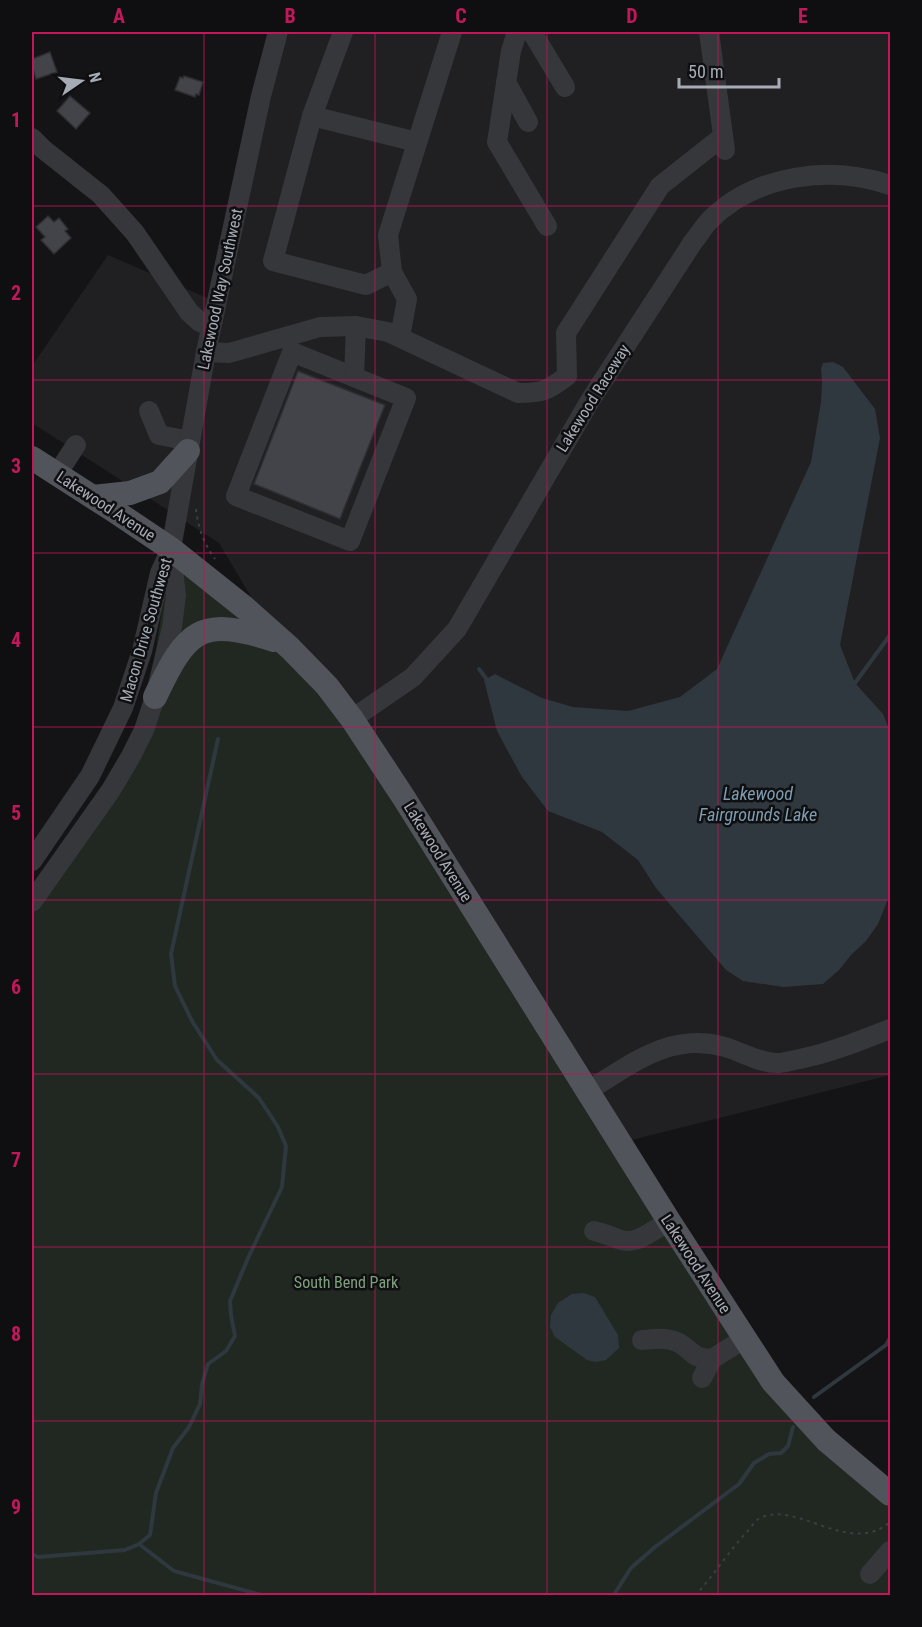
<svg xmlns="http://www.w3.org/2000/svg" width="922" height="1627" font-family="'Roboto Condensed',sans-serif">
<style>
.built{fill:#202023}
.green{fill:#202821}
.water{fill:#2e383e}
.lines{fill:none;stroke-linecap:round;stroke-linejoin:round}
.stream{stroke:#2e383e;stroke-width:4}
.building{fill:#434449;stroke:#2e2e32;stroke-width:1.5}
.path{stroke:#3b3e42;stroke-width:2;stroke-dasharray:3 4.5;stroke-linecap:butt}
.minor{stroke:#35373b;stroke-width:20}
.major{stroke:#51545a;stroke-width:24}
.grid{fill:none;stroke:#c2185b;stroke-width:1.5;stroke-opacity:0.55}
.labels{text-anchor:middle;dominant-baseline:central;stroke-width:5;stroke-linejoin:round;paint-order:stroke}
.street-label{font-size:16px;fill:#a6acb6;stroke:#0f0f11}
.park-label{font-size:16px;fill:#7fa07d;stroke:#0f0f11}
.water-label{font-size:18px;font-style:italic;fill:#7e9db0;stroke:#0f0f11}
.neatline{fill:none;stroke:#c2185b;stroke-width:2}
.grid-label{font-size:20px;text-anchor:middle;font-weight:bold;fill:#c2185b}
</style>
<rect width="100%" height="100%" fill="#141416"/>
<!-- built -->
<polygon class="built" points="290,32 890,32 890,1075 612,1145 279,644 219,543 32,423 32,366 108,255 212,300 256,95"/>
<!-- green -->
<polygon class="green" points="171,549 352,719 826,1440 890,1496 890,1595 32,1595 32,899 144,730"/>
<!-- water -->
<g class="water">
<polygon points="833,362 843,367 875,409 880,438 840,645 855,683 883,714 890,731 890,894 878,924 866,941 851,955 839,970 823,984 783,987 743,981 726,970 656,888 638,860 602,832 548,811 522,777 497,731 484,680 495,674 542,698 573,707 628,711 680,697 717,669 811,462 821,402 822,382 821,369 823,363"/>
<polygon points="584,1293 595,1297 618,1335 619,1348 606,1360 596,1362 587,1360 555,1337 550,1327 551,1315 558,1303 572,1294"/>
</g>
<g class="lines">
<!-- stream -->
<g class="stream">
<polyline points="479,669 488,681"/>
<polyline points="852,684 855,683 890,635"/>
<polyline points="814,1397 886,1345 890,1338"/>
<polyline points="139,1544 174,1571 265,1596"/>
<polyline points="32,1554 38,1557 125,1550 139,1544 150,1535 156,1493 173,1448 189,1427 200,1404 202,1384 208,1364 226,1351 235,1336 231,1315 230,1301 248,1258 282,1187 286,1146 278,1127 259,1098 217,1060 192,1021 175,986 171,954 218,739"/>
<polyline points="613,1596 631,1568 655,1547 739,1484 754,1463 769,1454 781,1453 788,1446 793,1427"/>
</g>
</g>
<!-- building -->
<g class="building">
<polygon points="50,52 57,72 36,79 32,65 32,59"/>
<polygon points="184,76 203,82 199,95 196,94 195,97 175,90 180,77 183,78"/>
<polygon points="70,96 90,113 76,129 57,111"/>
<polygon points="48,216 54,222 59,218 68,229 65,231 71,238 54,254 41,240 45,237 36,227"/>
<polygon points="298,371 385,405 340,519 254,484"/>
</g>
<g class="lines">
<!-- path -->
<g class="path">
<path d="M196 509C198 528 204 544 215 559"/>
<path d="M695 1596C713 1576 727 1554 745 1534 749 1530 753 1524 757 1520 792 1496 849 1558 890 1522"/>
</g>
<!-- minor -->
<g class="minor">
<polyline points="343,32 312,116 273,261 366,285 392,272 407,299 400,337"/>
<polyline points="517,32 511,51 497,142 547,226"/>
<polyline points="532,32 565,87"/>
<polyline points="709,32 725,150"/>
<polyline points="506,82 528,122"/>
<polyline points="312,116 417,142"/>
<polyline points="32,138 43,149 101,195 135,233 189,312 200,322 211,327"/>
<polyline points="392,272 388,235 452,32"/>
<path d="M206 352 229 353 320 327 356 326 388 332 518 393C543 393 547 391 567 376L566 333 660 186 722 137"/>
<polygon points="292,352 406,398 350,541 236,496"/>
<polyline points="354,377 356,326"/>
<polyline points="149,411 159,435 190,441"/>
<polyline points="57,474 76,445"/>
<path d="M352 719 413 677 457 629 591 399 693 242C699 235 704 226 710 220 756 174 831 165 890 185"/>
<polyline points="32,861 90,776 123,708 142,651 160,573 171,549 206,352 261,96 278,32"/>
<polyline points="32,902 111,790 131,756 144,730 155,697 172,627 176,595 171,552"/>
<path d="M587 1091C631 1065 670 1031 725 1047 742 1052 759 1063 777 1063 783 1063 789 1061 795 1060 828 1054 859 1041 890 1029"/>
<path d="M594 1231C604 1233 612 1237 621 1240 637 1245 655 1229 669 1221"/>
<path d="M642 1340C654 1339 666 1337 677 1342 692 1349 691 1359 712 1359"/>
<polyline points="702,1378 712,1359 744,1339"/>
<polyline points="870,1574 890,1551"/>
</g>
<!-- major -->
<g class="major">
<polyline points="32,458 113,510 171,549 245,608 290,648 327,686 352,719 404,798 669,1221 773,1382 826,1440 890,1494"/>
<polyline points="93,497 130,493 160,482 188,451"/>
<path d="M155 697C187 630 199 616 274 640"/>
</g>
</g>
<!-- grid -->
<path class="grid" d="M204 32V1596M375 32V1596M547 32V1596M718 32V1596M32 206H890M32 380H890M32 553H890M32 727H890M32 900H890M32 1074H890M32 1247H890M32 1421H890"/>
<g class="labels">
<!-- street labels -->
<g class="street-label">
<text transform="translate(220 289) rotate(-78)">Lakewood Way Southwest</text>
<text transform="translate(593 398) rotate(-58)">Lakewood Raceway</text>
<text transform="translate(106 506) rotate(33)">Lakewood Avenue</text>
<text transform="translate(146 630) rotate(-74)">Macon Drive Southwest</text>
<text transform="translate(438 852) rotate(58)">Lakewood Avenue</text>
<text transform="translate(696 1264) rotate(57)">Lakewood Avenue</text>
</g>
<!-- park labels -->
<g class="park-label">
<text x="346" y="1282">South Bend Park</text>
</g>
<!-- water labels -->
<g class="water-label">
<text x="758" y="793">Lakewood<tspan x="758" dy="21">Fairgrounds Lake</tspan></text>
</g>
</g>
<!-- border -->
<rect width="922" height="1627" fill="none" stroke="#0f0f11" stroke-width="66"/>
<!-- north arrow -->
<g transform="translate(81 81) rotate(76)" stroke="#0f0f11" stroke-width="4.5" paint-order="stroke">
<path d="M0-4.5L10 22L0 15L-10 22Z" fill="#a6acb6"/>
<text y="-9" font-size="16" font-weight="bold" text-anchor="middle" fill="#a6acb6">N</text>
</g>
<!-- scale -->
<path d="M679 78v9h100v-9" fill="none" stroke="#a6acb6" stroke-width="3"/>
<text x="688" y="78" font-size="18" fill="#a6acb6" stroke="#0f0f11" stroke-width="4.5" paint-order="stroke">50 m</text>
<rect x="33" y="33" width="856" height="1561" class="neatline"/>
<g class="grid-label">
<text x="119" y="23">A</text>
<text x="290" y="23">B</text>
<text x="461" y="23">C</text>
<text x="632" y="23">D</text>
<text x="803" y="23">E</text>
<text x="16" y="127">1</text>
<text x="16" y="300">2</text>
<text x="16" y="473">3</text>
<text x="16" y="647">4</text>
<text x="16" y="820">5</text>
<text x="16" y="994">6</text>
<text x="16" y="1167">7</text>
<text x="16" y="1341">8</text>
<text x="16" y="1514">9</text>
</g>
</svg>
